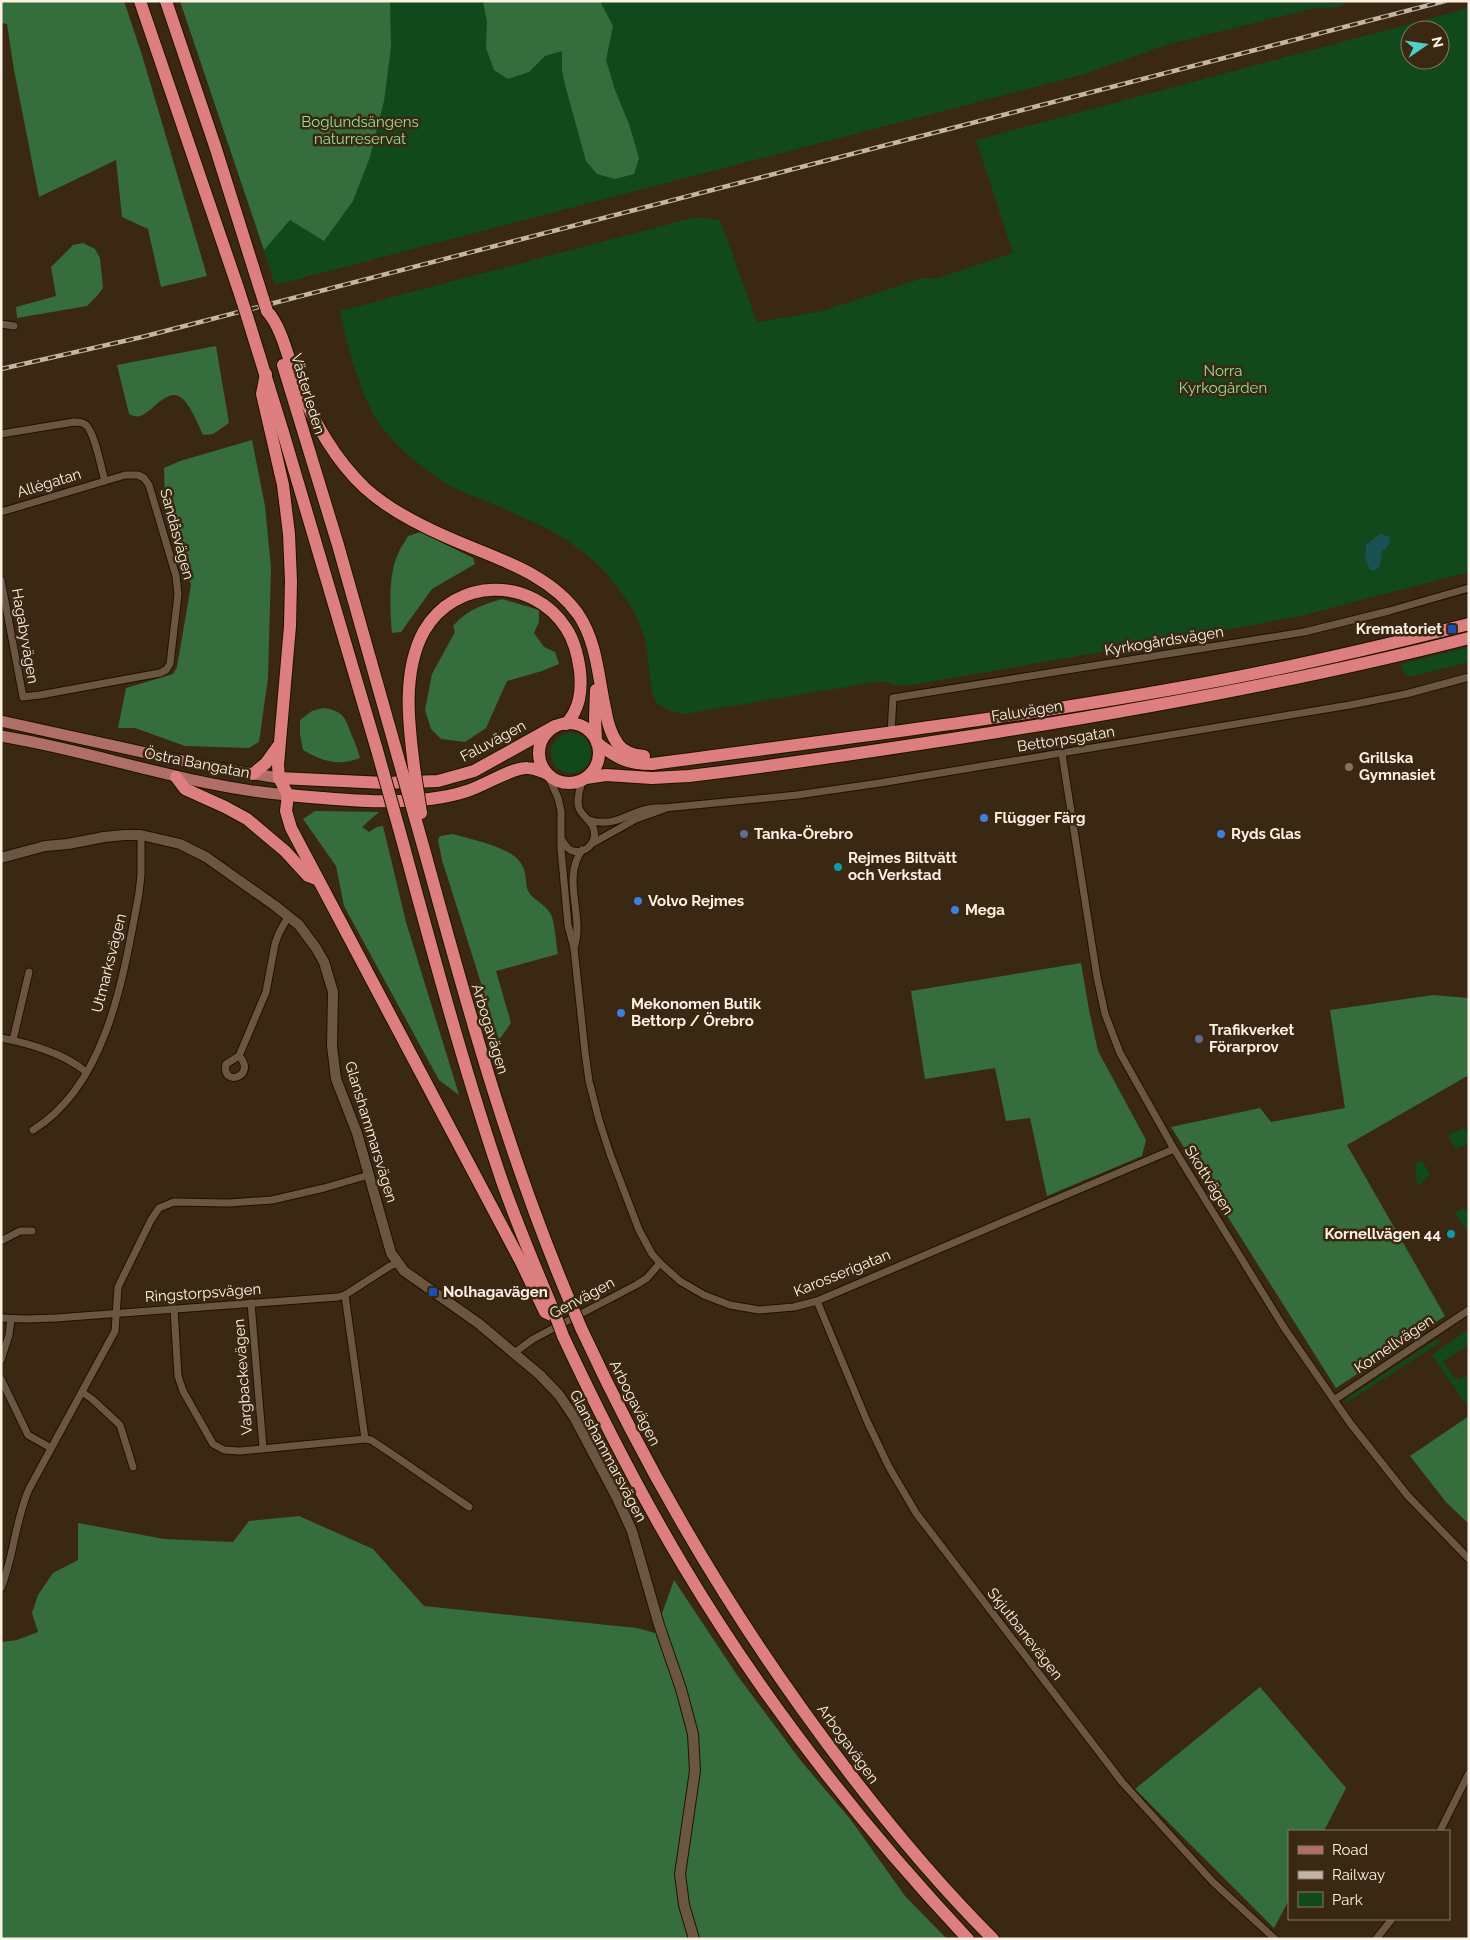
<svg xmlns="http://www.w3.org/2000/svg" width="1470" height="1940" font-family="Raleway,sans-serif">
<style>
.green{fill:#11491c;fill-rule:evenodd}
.forest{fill:#366d3d}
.water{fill:#1a5253}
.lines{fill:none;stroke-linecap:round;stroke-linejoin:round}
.street-casing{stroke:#201000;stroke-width:9}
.secondary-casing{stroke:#201000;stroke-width:12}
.primary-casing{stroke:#201000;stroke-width:13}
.highway-casing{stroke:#201000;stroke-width:14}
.street{stroke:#6b5741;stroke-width:7}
.secondary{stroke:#6b5741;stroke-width:10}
.primary{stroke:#af6f66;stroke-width:11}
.highway{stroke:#dd7f7f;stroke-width:12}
.rail-casing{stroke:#c4b6a7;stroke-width:4.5}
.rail{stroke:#3a2813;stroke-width:2.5;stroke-dasharray:8;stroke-linecap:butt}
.highway-bridge-casing{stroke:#201000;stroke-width:14;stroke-linecap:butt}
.highway-bridge{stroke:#dd7f7f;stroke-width:12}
.transit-dot{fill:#1a4fb4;stroke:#3a2813;stroke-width:2}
.education-dot{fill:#8d6e63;stroke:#3a2813;stroke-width:2}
.shop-dot{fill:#3f7fe0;stroke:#3a2813;stroke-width:2}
.service-dot{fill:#5c6f8a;stroke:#3a2813;stroke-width:2}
.culture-dot{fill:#0f9aa8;stroke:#3a2813;stroke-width:2}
.labels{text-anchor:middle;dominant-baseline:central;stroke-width:5;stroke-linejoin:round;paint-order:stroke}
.park-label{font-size:15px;fill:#91e099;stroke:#3a2813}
.street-label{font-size:15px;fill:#fdf1e4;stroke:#3a2813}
.poi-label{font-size:15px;font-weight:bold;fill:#fdf1e4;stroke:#3a2813;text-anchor:start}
</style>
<rect width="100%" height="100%" fill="#3a2813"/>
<!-- green -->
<g class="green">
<polygon points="180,1 1350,1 1338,7 1310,9 1166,45 1085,74 275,285"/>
<path d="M1469 8V572L1300 616 1154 643 911 685H895L882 681 684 714C674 712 664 710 656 702 649 694 649 650 644 636 638 613 618 586 602 569 574 539 537 523 500 507 482 499 461 493 444 482 418 465 387 440 372 412 356 380 347 345 340 311L696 217 720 220 757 322 822 311 923 278 935 279 1013 253 976 140ZM1410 30H1440V60H1410Z"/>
<polygon points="1469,647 1469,662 1410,677 1404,674 1401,664"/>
<circle cx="571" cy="753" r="20"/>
<polygon points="1464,1128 1469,1133 1469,1144 1455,1149 1448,1135"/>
<polygon points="1422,1161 1430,1174 1420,1185 1417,1184 1415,1164"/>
<polygon points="1469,1207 1469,1234 1455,1213 1464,1208 1465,1210"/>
<polygon points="1469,1329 1469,1345 1443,1361 1455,1379 1457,1378 1459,1380 1469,1374 1468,1407 1432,1355"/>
<polygon points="1437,1339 1440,1342 1436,1345 1346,1403 1346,1399"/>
</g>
<!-- forest -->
<g class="forest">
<polygon points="1,1 124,1 142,55 207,276 161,287 148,229 122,217 116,160 39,197 14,70 7,24 1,23"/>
<polygon points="180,1 390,1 391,47 384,101 370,157 353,201 324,241 290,220 264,250"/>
<polygon points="483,1 600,1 613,26 606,60 615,90 629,124 639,158 634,174 615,179 597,174 586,161 565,85 562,70 562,51 545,56 529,72 508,79 494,70 486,48 487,22"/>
<polygon points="83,243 95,249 100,258 103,288 97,296 87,306 17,318 16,307 56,296 51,267 73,245"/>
<path d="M216 346 229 423 213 434 203 435C198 424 192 409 184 400 168 384 154 412 140 416 136 417 133 416 129 414L117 365Z"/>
<polygon points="252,440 265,506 271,567 268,678 259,742 249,748 185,746 135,728 118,728 126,688 173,674 177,667 191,585 165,498 164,468 180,461"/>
<path d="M421 532 473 558 475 564 432 589 401 632 392 633C390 610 388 575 398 554 400 548 405 542 408 536Z"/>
<path d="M502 599 539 610V622L534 633 544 647 555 652 559 664 542 671 507 681 486 728 465 742 441 739 431 729 425 710 432 674 455 632 453 626C467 610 482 605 502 599Z"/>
<path d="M323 708C344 711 345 717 352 736 355 743 358 750 360 758 337 766 324 762 303 750L300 735V720L312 711Z"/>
<polygon points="315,811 379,812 362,827 369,832 377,827 383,826 406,922 459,1095 439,1080 344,906 336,866 303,819"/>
<path d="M453 834C472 840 513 847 522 865 527 873 525 883 528 891 533 900 545 904 550 913 555 920 556 944 558 954L496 971 511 1023 499 1040 442 860 438 840 440 836Z"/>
<polygon points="1081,963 1089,1010 1098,1051 1146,1140 1142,1156 1047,1196 1030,1118 1006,1121 995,1068 925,1079 911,991"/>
<polygon points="1433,995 1469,998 1469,1075 1347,1145 1445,1316 1336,1388 1171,1127 1260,1108 1271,1122 1345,1108 1330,1010"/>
<polygon points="1469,1416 1469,1524 1446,1502 1410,1456"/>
<polygon points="299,1516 373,1549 424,1606 637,1628 655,1633 674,1580 737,1675 801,1761 851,1820 905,1896 947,1939 1,1939 1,1642 17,1640 38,1632 32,1613 38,1595 53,1573 78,1560 78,1523 164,1539 233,1542 249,1521"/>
<polygon points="1260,1687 1346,1788 1324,1831 1289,1831 1289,1900 1274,1928 1135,1789"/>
</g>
<!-- water -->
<path class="water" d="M1380 534 1390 537C1390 545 1388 547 1382 551L1380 565 1375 570H1370L1365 558 1366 545Z"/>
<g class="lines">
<!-- street casing -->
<g class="street-casing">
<g id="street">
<polyline points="1,324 14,326"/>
<path d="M1 434 74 422C79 422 82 422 86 425 95 433 101 468 105 481"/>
<polyline points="1,512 125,475 138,475 144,478 149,485 176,576 178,594 170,664 166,670 160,673 40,695 23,697 1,580"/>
<polyline points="891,732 893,698 1304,632 1389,611 1469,588"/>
<polyline points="1062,754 1097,977 1105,1014 1120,1053 1174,1149 1283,1326 1350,1423 1408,1496 1469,1559"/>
<polyline points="548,775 558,798 561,811 561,849 568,925 574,948 585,1052 589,1081 599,1120 610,1154 639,1230 652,1254 660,1263 680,1281 704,1295 730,1305 759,1310 794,1307 817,1301 1174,1149"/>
<path d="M589 820C619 830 633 805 664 808L797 795 880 783 1350 705 1406 694 1469 677"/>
<path d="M562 840C565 845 568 850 573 851 586 854 597 842 594 830 592 820 582 817 579 808 576 800 580 789 582 781"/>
<polyline points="593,843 636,819 664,809"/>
<path d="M574 948C585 916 561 880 582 850"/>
<path d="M1 1038C28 1043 66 1054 86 1072"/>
<polyline points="13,1040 29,972"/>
<path d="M239 1056 226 1064C221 1088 258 1076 239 1056L266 992 275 944 279 933 288 917"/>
<path d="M33 1130C108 1084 124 973 139 893L141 875V835"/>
<polyline points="1,1241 20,1231 32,1231"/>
<polyline points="817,1301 867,1421 889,1467 916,1513 1122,1782 1213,1882 1275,1939"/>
<polyline points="251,1303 263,1448"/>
<polyline points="174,1309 178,1376 183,1391 213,1444 224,1450 240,1451 365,1439 345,1295"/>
<polyline points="1,1318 26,1319 56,1318 338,1297 345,1295 390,1266 398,1263"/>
<polyline points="514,1353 533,1339 636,1285 647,1278 660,1263"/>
<polyline points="1,1360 9,1335 11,1319"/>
<polyline points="1,1379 28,1435 51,1448"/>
<polyline points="82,1392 92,1399 120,1425 133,1467"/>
<polyline points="1334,1400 1469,1310"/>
<polyline points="365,1439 371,1440 392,1454 469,1507"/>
<path d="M1 1588C14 1556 15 1521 29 1489L115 1331 118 1287 151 1220 159 1208 174 1202 229 1203 272 1200 324 1188 369 1175"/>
<polyline points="1440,1831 1469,1773"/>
<polyline points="1376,1939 1392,1919"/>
</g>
</g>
<!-- secondary casing -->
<g class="secondary-casing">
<polyline id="secondary" points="1,858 45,846 68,844 104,837 124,835 141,835 180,844 206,857 274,905 299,925 316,948 324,962 333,992 332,1046 336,1079 357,1133 391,1253 404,1271 478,1323 540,1375 559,1395 574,1417 616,1496 632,1531 659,1625 681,1689 693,1734 695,1771 680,1874 684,1905 694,1939"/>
</g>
<!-- primary casing -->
<g class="primary-casing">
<g id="primary">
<polyline points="1,721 206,766 279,778"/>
<path d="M1 736C98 752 190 787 288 795"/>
</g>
</g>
<!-- highway casing -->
<g class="highway-casing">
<g id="highway">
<polyline points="140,1 238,288"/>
<polyline points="166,1 215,146 254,270"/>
<path d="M267 311C282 328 287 355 295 376 311 417 332 457 365 488 389 510 419 525 449 538 494 558 548 572 578 614 597 642 598 676 605 708 607 720 610 734 618 744 624 753 634 755 644 756"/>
<polyline points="247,316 283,432 377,750"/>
<polyline points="283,365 338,545 403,775"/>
<polyline points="266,374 262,394 283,485 289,534 291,581 290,626 278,765 279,778 288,795 286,811 291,828 521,1262 545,1312 556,1317"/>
<polyline points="596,690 595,719 596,740"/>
<circle cx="569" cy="753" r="30"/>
<path d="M597 743C617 758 627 764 652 764 830 740 1008 719 1184 687 1280 670 1374 648 1469 624"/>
<polyline points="253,774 266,763 279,745"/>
<path d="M415 774C409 728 401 673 424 631 455 577 532 576 566 628 574 640 578 656 580 671 582 691 580 709 566 724"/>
<polyline points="176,777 185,789 225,807 247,819 285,851 308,876 316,879"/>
<polyline points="279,778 385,783 438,781 474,771 555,726"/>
<path d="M586 778 606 775 652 778 689 776C792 764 894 748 997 732 1155 707 1313 678 1469 638"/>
<path d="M288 795C342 800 416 808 467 791 484 786 512 767 528 768 534 768 540 771 546 773"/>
<path d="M401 836C433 953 464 1070 503 1184 518 1226 535 1267 552 1307"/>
<path d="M427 860C469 1013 510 1162 573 1309"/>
<path d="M581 1328C643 1462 716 1589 802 1709 860 1790 922 1868 993 1939"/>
<path d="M563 1336C600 1415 639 1492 684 1567 764 1701 861 1825 968 1939"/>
</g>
</g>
<!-- street -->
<use href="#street" class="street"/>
<!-- secondary -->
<use href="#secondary" class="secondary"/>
<!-- primary -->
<use href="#primary" class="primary"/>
<!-- highway -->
<use href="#highway" class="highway"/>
<!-- rail casing -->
<g class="rail-casing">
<polyline id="rail" points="1,369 142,337 1445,1"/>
</g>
<!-- rail -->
<use href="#rail" class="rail"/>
<!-- highway-bridge casing -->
<g class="highway-bridge-casing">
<g id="highway-bridge">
<polyline points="254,270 267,311"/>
<polyline points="238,288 247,316"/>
<polyline points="377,750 401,836"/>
<polyline points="415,774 421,813"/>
<polyline points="403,775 427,860"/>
<polyline points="573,1309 581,1328"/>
<polyline points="556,1317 563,1336"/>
</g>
</g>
<!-- highway-bridge -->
<use href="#highway-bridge" class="highway-bridge"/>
</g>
<!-- markers -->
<g class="transit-dot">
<rect x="1447" y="624" width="10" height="10" rx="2.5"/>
<rect x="428" y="1287" width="10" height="10" rx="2.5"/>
</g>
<circle class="education-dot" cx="1349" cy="767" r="5"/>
<g class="shop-dot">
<circle cx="984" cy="818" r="5"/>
<circle cx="1221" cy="834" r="5"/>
<circle cx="638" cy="901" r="5"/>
<circle cx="955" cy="910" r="5"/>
<circle cx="621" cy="1013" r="5"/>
</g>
<g class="service-dot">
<circle cx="744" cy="834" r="5"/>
<circle cx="1199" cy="1039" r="5"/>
</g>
<g class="culture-dot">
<circle cx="838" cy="867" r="5"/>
<circle cx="1451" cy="1234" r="5"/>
</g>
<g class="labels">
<!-- park labels -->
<g class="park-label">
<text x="360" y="122">Boglundsängens<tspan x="360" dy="17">naturreservat</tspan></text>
<text x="1223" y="371">Norra<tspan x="1223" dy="17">Kyrkogården</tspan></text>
</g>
<!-- street labels -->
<g class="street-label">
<text transform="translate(308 394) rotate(73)">Västerleden</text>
<text transform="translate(49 483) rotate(-17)">Allégatan</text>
<text transform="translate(177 534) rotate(75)">Sandåsvägen</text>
<text transform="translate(25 636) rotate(80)">Hagabyvägen</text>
<text transform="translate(1164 641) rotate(-9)">Kyrkogårdsvägen</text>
<text transform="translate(1027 711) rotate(-9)">Faluvägen</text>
<text transform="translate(1066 739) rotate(-9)">Bettorpsgatan</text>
<text transform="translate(493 741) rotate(-28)">Faluvägen</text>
<text transform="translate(197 763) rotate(11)">Östra Bangatan</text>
<text transform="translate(109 963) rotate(-76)">Utmarksvägen</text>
<text transform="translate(490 1029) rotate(73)">Arbogavägen</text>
<text transform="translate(371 1132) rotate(73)">Glanshammarsvägen</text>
<text transform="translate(1209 1180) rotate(58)">Skottvägen</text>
<text transform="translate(842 1273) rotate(-22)">Karosserigatan</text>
<text transform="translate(203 1293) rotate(-4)">Ringstorpsvägen</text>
<text transform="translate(582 1298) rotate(-28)">Genvägen</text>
<text transform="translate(1394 1344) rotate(-34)">Kornellvägen</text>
<text transform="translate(243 1377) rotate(-94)">Vargbackevägen</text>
<text transform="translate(635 1403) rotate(63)">Arbogavägen</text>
<text transform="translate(608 1456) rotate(62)">Glanshammarsvägen</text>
<text transform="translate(1025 1634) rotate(52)">Skjutbanevägen</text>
<text transform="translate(848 1744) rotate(54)">Arbogavägen</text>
</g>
<!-- poi labels -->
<g class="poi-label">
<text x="1442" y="629" text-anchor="end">Krematoriet</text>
<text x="1359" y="758">Grillska<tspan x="1359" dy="17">Gymnasiet</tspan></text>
<text x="994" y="818">Flügger Färg</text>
<text x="754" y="834">Tanka-Örebro</text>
<text x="1231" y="834">Ryds Glas</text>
<text x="848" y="858">Rejmes Biltvätt<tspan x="848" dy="17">och Verkstad</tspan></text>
<text x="648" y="901">Volvo Rejmes</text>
<text x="965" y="910">Mega</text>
<text x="631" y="1004">Mekonomen Butik<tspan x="631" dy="17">Bettorp / Örebro</tspan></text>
<text x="1209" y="1030">Trafikverket<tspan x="1209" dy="17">Förarprov</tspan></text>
<text x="1441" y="1234" text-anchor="end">Kornellvägen 44</text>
<text x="443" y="1292">Nolhagavägen</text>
</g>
</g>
<!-- border -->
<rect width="1470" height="1940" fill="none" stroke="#fdf1e4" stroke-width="5"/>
<!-- legend -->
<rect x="1288" y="1830" width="162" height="90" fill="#3a2813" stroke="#887867"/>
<rect x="1298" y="1846" width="25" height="8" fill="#af6f66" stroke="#887867"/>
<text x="1332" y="1855" font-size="15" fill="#fdf1e4">Road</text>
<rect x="1298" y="1871" width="25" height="8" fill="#c4b6a7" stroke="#887867"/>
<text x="1332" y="1880" font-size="15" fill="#fdf1e4">Railway</text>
<rect x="1298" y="1892" width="25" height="15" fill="#11491c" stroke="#887867"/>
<text x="1332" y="1905" font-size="15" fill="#fdf1e4">Park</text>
<!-- north arrow -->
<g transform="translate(1425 45) rotate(77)"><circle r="24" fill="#3a2813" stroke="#887867"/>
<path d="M0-4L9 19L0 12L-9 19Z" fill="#53cdcb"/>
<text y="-8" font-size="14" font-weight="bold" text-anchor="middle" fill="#fdf1e4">N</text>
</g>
</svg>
